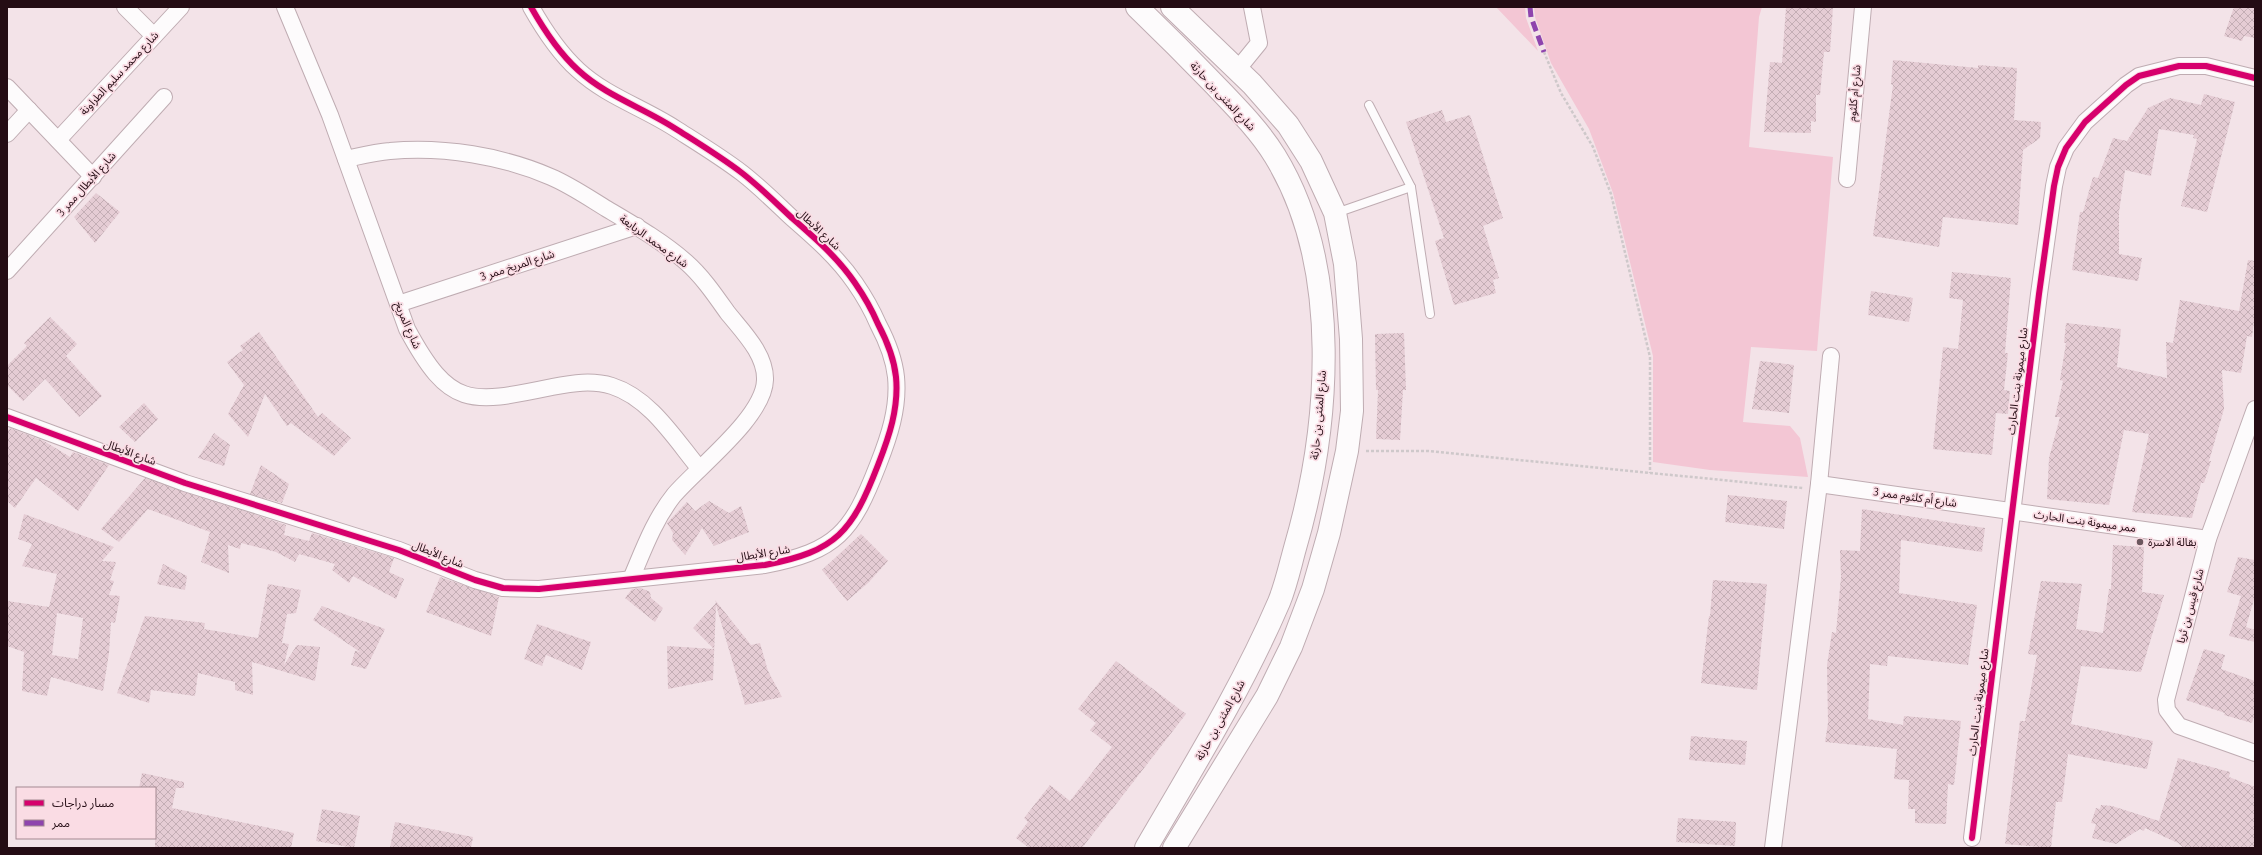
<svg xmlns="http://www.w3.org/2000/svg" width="2262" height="855" font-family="Ubuntu,'Noto Sans Arabic',sans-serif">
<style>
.green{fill:#f3c6d4}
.building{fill:url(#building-cross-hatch);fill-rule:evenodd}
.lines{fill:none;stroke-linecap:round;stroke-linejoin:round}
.service-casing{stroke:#bfacb2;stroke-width:10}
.minor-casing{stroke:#bfacb2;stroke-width:18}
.trunk-casing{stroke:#bfacb2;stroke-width:24}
.path{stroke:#cec8ca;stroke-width:2.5;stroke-dasharray:3 2;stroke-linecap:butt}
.service{stroke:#fdfbfc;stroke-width:8}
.minor{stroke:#fdfbfc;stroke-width:16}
.trunk{stroke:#fdfbfc;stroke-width:22}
.quiet{stroke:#8e44ad;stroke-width:5;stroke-dasharray:10 5;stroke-linecap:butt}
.cycleway-casing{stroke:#fadce4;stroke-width:8}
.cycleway{stroke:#d6006c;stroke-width:6}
.poi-dot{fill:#6c575e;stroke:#fadce4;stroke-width:1.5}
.labels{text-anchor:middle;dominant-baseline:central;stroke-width:3.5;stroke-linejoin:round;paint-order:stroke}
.street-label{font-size:11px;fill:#240c14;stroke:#fadce4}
.poi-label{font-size:11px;fill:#240c14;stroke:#fadce4;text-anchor:start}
</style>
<defs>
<pattern id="building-cross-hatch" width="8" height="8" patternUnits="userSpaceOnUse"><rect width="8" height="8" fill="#e5ccd4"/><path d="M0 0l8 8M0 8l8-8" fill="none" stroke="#c4aeb5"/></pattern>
</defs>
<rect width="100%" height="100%" fill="#f3e3e8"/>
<!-- green -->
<g class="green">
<polygon points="1496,7 1525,7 1526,18 1538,51"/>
<polygon points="1534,7 1762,7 1759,17 1749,147 1833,157 1817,351 1751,347 1743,422 1790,426 1800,438 1808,477 1710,470 1653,462 1653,356 1613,193 1589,129 1551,63 1535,17"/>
</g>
<!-- building -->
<g class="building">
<polygon points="1786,7 1833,7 1830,52 1824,52 1820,95 1816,95 1816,122 1811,121 1811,133 1764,132 1770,62 1782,63"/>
<polygon points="2234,7 2255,7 2255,38 2244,36 2242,41 2224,36"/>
<polygon points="1893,60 1978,68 1978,65 2017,68 2014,120 2041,122 2040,138 2023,150 2018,225 1943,217 1939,247 1873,236 1893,85 1891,84"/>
<polygon points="2204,94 2235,102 2207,212 2181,206 2197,139 2193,138 2194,135 2159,129 2151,176 2125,170 2119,212 2119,254 2142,258 2138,281 2072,270 2080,212 2083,212 2093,177 2098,178 2113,138 2127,141 2148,108 2170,98 2201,105"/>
<polygon points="1442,110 1446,122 1470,115 1503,218 1483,226 1499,278 1493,280 1496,293 1454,305 1435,241 1444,238 1406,122"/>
<polygon points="96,193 120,212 95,243 74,217"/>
<polygon points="2248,260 2255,261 2255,313 2252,337 2247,336 2241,373 2222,370 2224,409 2209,461 2211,461 2204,483 2201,483 2192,518 2132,512 2149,434 2124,430 2109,505 2047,499 2049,458 2060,417 2055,417 2063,381 2060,380 2066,343 2064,343 2066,323 2121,329 2117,367 2167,378 2166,342 2173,343 2180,300 2239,311"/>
<polygon points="1952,272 2011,278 2005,353 2008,353 2004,390 2010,391 2008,414 1996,413 1992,455 1933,449 1943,347 1958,349 1963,300 1949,298"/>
<polygon points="1871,291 1913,298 1909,322 1868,315"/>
<polygon points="50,317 77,344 66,356 102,396 79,417 45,379 23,401 7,385 7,366 27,346 24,343"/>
<polygon points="259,332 318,417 322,413 351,438 334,456 291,423 287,426 265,394 248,437 228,414 244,385 227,362 243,350 240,346"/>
<polygon points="1404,333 1406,390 1403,390 1400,440 1376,439 1378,390 1376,390 1375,334"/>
<polygon points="1760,361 1794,365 1789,413 1752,409"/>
<polygon points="144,403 158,419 135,442 119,427"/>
<polygon points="10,428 44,441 70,457 73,452 109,465 78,511 36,478 15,508 7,501 7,431"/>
<polygon points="214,433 230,445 224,466 198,458"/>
<polygon points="261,465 289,484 282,503 250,494"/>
<polygon points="145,478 286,525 284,535 309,541 312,533 394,558 389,572 404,579 396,599 353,576 349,583 332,570 335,564 299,554 295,562 276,552 241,543 240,549 228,545 229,573 201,562 210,532 148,509 119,542 101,529"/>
<polygon points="1728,495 1787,501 1784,529 1725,522"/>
<polygon points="709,501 729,513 741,506 749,532 714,546 702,528 685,555 672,540 673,533 667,523 687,502 695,511"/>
<polygon points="1862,509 1985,528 1982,552 1901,540 1899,593 1977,605 1968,665 1888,656 1887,666 1870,664 1868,719 1903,725 1904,716 1961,721 1954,785 1948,784 1946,824 1915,823 1915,809 1908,809 1909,780 1894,779 1897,749 1825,742 1828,723 1827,665 1832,632 1836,633 1841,577 1840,550 1860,551"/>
<path d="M24 514 114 547 102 561 116 562 110 580 114 581 109 595 120 596 115 623 111 622 109 653 103 691 51 677 47 696 22 691 24 652 7 646V601L49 607 57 574 22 566 32 544 18 539ZM57 613 83 618 78 659 52 655Z"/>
<polygon points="861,534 888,561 868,583 847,601 822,570"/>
<polygon points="2113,545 2144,547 2142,592 2164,595 2141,672 2081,666 2071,724 2153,741 2147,769 2068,754 2062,802 2056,802 2051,848 2005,844 2020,721 2025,721 2037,655 2028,654 2041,581 2082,584 2076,629 2103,633 2109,589 2111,589"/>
<polygon points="2238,557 2255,560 2255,596 2246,627 2255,630 2255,642 2229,636 2241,596 2227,592"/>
<polygon points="163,564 187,576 185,590 157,584"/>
<polygon points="440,577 499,597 491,636 426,612"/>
<polygon points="1713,580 1767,584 1757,690 1701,683 1709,616 1710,616"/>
<polygon points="268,584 301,590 296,613 287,614 282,643 289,644 284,665 297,645 320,647 315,681 252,662 253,695 235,690 235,682 198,673 195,696 151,690 149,703 117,693 145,616 205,623 204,629 258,638"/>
<polygon points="641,588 650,592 651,598 663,608 655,622 625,598 632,589"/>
<polygon points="715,600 751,645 760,643 768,671 782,697 745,705 716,605 713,680 668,689 667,646 714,649 693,628 716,603"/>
<polygon points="322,606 385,629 366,669 351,665 355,651 360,652 313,620"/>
<polygon points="537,624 591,642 582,670 546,655 542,666 524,659"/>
<polygon points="2204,649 2225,655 2221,669 2255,681 2255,713 2252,723 2224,715 2225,713 2186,700"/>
<polygon points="1116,661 1186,714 1082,848 1029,848 1016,838 1028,822 1024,818 1050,785 1070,801 1112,747 1090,730 1096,723 1078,709"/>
<polygon points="1691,736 1747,741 1745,765 1689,760"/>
<polygon points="2178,758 2230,772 2229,777 2255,787 2255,848 2184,848 2178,843 2145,828 2144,831 2140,829 2116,844 2092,838 2096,824 2091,823 2096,808 2100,809 2101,805 2112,806 2159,821"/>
<polygon points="142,773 184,782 184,788 176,788 172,808 294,833 291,848 155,848 155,788 139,788"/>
<polygon points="322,809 360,816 354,848 316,841"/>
<polygon points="1678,818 1736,822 1735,846 1676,842"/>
<polygon points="395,822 473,837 471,848 390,848"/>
</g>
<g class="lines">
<!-- service casing -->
<g class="service-casing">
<g id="service">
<polyline points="1369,105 1411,187 1430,314"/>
<polyline points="1336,213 1411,187"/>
</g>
</g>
<!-- minor casing -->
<g class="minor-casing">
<g id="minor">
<polyline points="125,7 154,36"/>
<path d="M285 7 330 115 407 329C450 409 470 404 552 387 573 383 592 380 612 386 650 398 675 439 699 468"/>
<polyline points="1237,70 1259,43 1252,7"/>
<polyline points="7,87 93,177"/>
<polyline points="7,134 29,110"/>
<polyline points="58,140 181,7"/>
<path d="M346 159C360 156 376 152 390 151 443 146 503 156 551 177 570 185 589 198 607 209 634 225 662 241 686 262 702 276 715 295 727 312 742 331 766 354 765 380 764 417 698 467 674 495 654 520 643 551 631 579"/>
<polyline points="1847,179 1863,7"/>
<polyline points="7,271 164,97"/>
<polyline points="398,304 637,226"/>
<polyline points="2255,409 2208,539 2166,700 2167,710 2179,726 2255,753"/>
<path d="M7 417 185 483 399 550 475 580 503 588 539 589 765 565C837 551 852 532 878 465 889 437 899 408 896 377 894 358 887 341 878 324 872 310 864 296 855 283 838 258 815 238 792 218 776 203 760 187 742 173 721 157 698 143 676 129 644 108 606 96 578 70 558 52 544 30 531 7"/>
<polyline points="1819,484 2208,539"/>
<polyline points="1972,838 2039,294 2054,186 2058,167 2066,148 2085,122 2126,85 2139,76 2179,66 2206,66 2255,78"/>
<polyline points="1773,848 1819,484 1831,356"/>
</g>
</g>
<!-- trunk casing -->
<g class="trunk-casing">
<g id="trunk">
<path d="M1137 7C1163 32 1189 58 1214 84 1236 107 1259 130 1275 156 1343 267 1330 428 1295 548 1290 566 1286 585 1279 602 1242 688 1193 767 1146 848"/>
<polyline points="1172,7 1252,84 1288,125 1311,161 1335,213 1345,264 1351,339 1352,411 1347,451 1329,533 1313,589 1291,647 1267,696 1174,848"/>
</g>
</g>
<!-- path -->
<g class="path">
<polyline points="1544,52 1561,93 1593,147 1611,194 1650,357 1650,473"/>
<polyline points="1366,451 1428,451 1803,488"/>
</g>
<!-- service -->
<use href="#service" class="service"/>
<!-- minor -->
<use href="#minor" class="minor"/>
<!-- trunk -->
<use href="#trunk" class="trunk"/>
<!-- quiet -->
<polyline class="quiet" points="1530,7 1531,17 1544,52"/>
<!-- cycleway casing -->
<g class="cycleway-casing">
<g id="cycleway">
<path d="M7 417 185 483 399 550 475 580 503 588 539 589 765 565C837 551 852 532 878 465 889 437 899 408 896 377 894 358 887 341 878 324 872 310 864 296 855 283 838 258 815 238 792 218 776 203 760 187 742 173 721 157 698 143 676 129 644 108 606 96 578 70 558 52 544 30 531 7"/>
<polyline points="1972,838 2039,294 2054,186 2058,167 2066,148 2085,122 2126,85 2139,76 2179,66 2206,66 2255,78"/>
</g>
</g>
<!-- cycleway -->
<use href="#cycleway" class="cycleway"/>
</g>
<!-- markers -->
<circle class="poi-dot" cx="2140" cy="542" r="4"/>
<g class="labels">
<!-- street labels -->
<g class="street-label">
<text transform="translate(119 73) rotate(-47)">شارع محمد سليم الطراونة</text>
<text transform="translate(1854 93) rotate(-85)">شارع أم كلثوم</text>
<text transform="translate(1223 96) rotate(47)">شارع المثنى بن حارثة</text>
<text transform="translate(86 184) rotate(-48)">شارع الأبطال ممر 3</text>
<text transform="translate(819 229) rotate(43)">شارع الأبطال</text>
<text transform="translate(654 241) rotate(36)">شارع محمد الربايعة</text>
<text transform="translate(517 265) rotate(-18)">شارع المريخ ممر 3</text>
<text transform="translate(408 325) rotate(66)">شارع المريخ</text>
<text transform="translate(2017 381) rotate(-83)">شارع ميمونة بنت الحارث</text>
<text transform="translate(1318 415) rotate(-85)">شارع المثنى بن حارثة</text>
<text transform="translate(130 452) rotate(20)">شارع الأبطال</text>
<text transform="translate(1915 497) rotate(8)">شارع أم كلثوم ممر 3</text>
<text transform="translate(2085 521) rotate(8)">ممر ميمونة بنت الحارث</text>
<text transform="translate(763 553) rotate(-9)">شارع الأبطال</text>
<text transform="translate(438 554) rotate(22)">شارع الأبطال</text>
<text transform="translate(2190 606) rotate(-75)">شارع قيس بن ثريا</text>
<text transform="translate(1978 702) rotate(-83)">شارع ميمونة بنت الحارث</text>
<text transform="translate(1220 720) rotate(-61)">شارع المثنى بن حارثة</text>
</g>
<!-- poi labels -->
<g class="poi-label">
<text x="2148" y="542">بقالة الاسرة</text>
</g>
</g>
<!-- border -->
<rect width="2262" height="855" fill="none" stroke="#240c14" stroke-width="16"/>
<!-- legend -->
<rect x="16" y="787" width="140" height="52" fill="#fadce4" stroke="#a48991"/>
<rect x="24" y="800" width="20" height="6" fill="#d6006c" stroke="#a48991"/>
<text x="52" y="807" font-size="12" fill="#240c14">مسار دراجات</text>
<rect x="24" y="820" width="20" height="6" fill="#8e44ad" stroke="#a48991"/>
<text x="52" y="827" font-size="12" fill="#240c14">ممر</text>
</svg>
